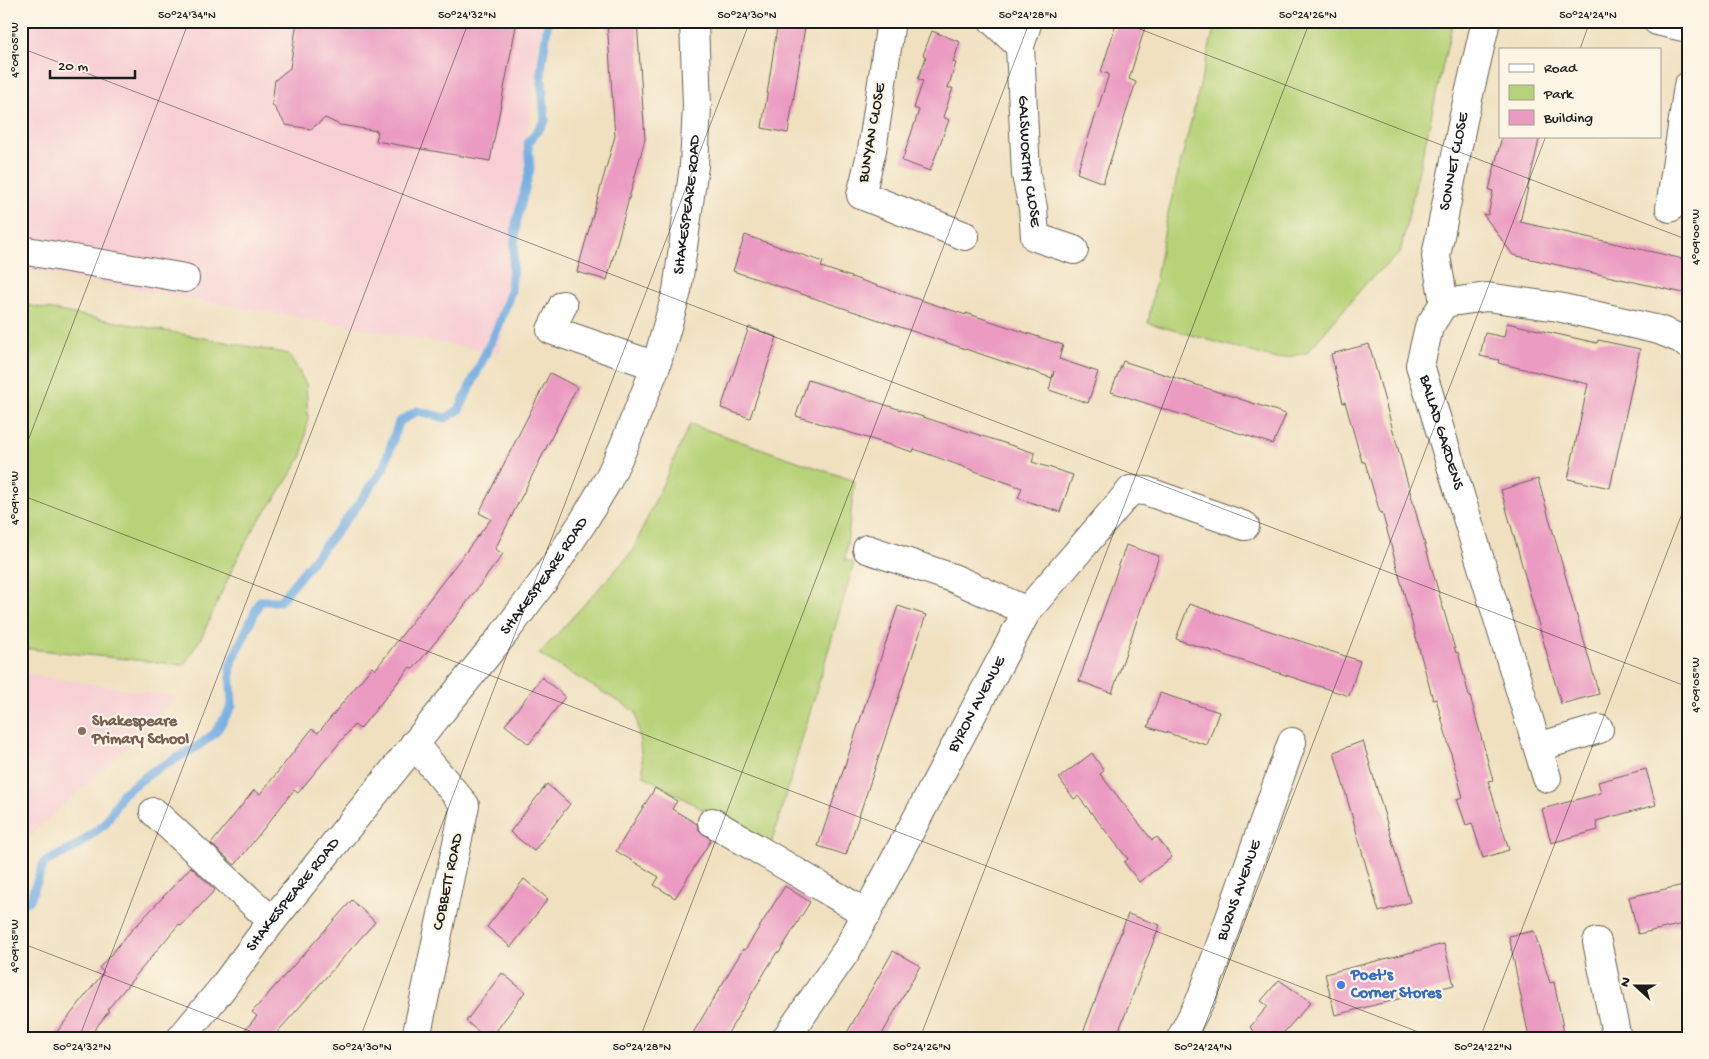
<svg xmlns="http://www.w3.org/2000/svg" width="1709" height="1059" font-family="'Gochi Hand',sans-serif">
<style>
.built{fill:#f7cfd4}
.green{fill:#b7d278;stroke:#6a774a}
.lines{fill:none;stroke-linecap:round;stroke-linejoin:round}
.stream{stroke:#72ade3;stroke-width:9}
.building{fill:#eb9bc2}
.minor-casing{stroke:#666155;stroke-width:30}
.minor{stroke:#fff;stroke-width:28}
.ticks{fill:none;stroke:#1c1c1c;stroke-width:1;stroke-opacity:0.45}
.education-dot{fill:#8d6e63;stroke:#fcf5e5;stroke-width:2}
.shop-dot{fill:#3f7fe0;stroke:#fcf5e5;stroke-width:2}
.labels{text-anchor:middle;dominant-baseline:central;stroke-width:4.5;stroke-linejoin:round;paint-order:stroke}
.street-label{font-size:16px;fill:#1c1c1c;stroke:#fcf5e5}
.education-label{font-size:16px;font-weight:bold;fill:#785e54;stroke:#fcf5e5;text-anchor:start}
.shop-label{font-size:16px;font-weight:bold;fill:#366cbe;stroke:#fcf5e5;text-anchor:start}
.neatline{fill:none;stroke:#1c1c1c;stroke-width:2}
.ticks-label{font-size:12px;text-anchor:middle;fill:#1c1c1c}
</style>
<rect width="100%" height="100%" fill="#fcf5e5"/>
<filter id="ink" filterUnits="userSpaceOnUse"><feTurbulence type="fractalNoise" baseFrequency=".02" numOctaves="2"/><feDisplacementMap in="SourceGraphic" scale="10" xChannelSelector="R" yChannelSelector="G"/><feConvolveMatrix kernelMatrix="1 2 1 2 8 2 1 2 1" color-interpolation-filters="sRGB"/></filter>
<filter id="wash" filterUnits="userSpaceOnUse"><feTurbulence type="fractalNoise" baseFrequency=".0096" numOctaves="4" result="noise"/><feDisplacementMap in="SourceGraphic" scale="20" xChannelSelector="R" yChannelSelector="G"/><feGaussianBlur stdDeviation="1.12" result="paint"/><feColorMatrix in="noise" values="0 0 0 0 0 0 0 0 0 0 0 0 0 0 0 0 0 1.4 0 .05"/><feComposite in="paint" operator="in"/></filter>
<g filter="url(#wash)">
<rect width="100%" height="100%" fill="#f0e0c0"/>
<!-- built -->
<g class="built">
<polygon points="21,21 542,21 500,353 21,269"/>
<polygon points="21,673 177,697 107,766 21,844"/>
</g>
<!-- green -->
<g class="green">
<polygon points="1216,21 1453,21 1400,253 1367,282 1307,353 1277,359 1148,323 1167,217"/>
<polygon points="21,304 289,354 306,384 308,418 302,456 275,499 255,526 234,565 202,636 184,665 21,648"/>
<polygon points="690,424 855,481 845,560 854,563 770,848 644,776 636,712 539,654 632,552"/>
</g>
<g class="lines">
<!-- stream -->
<polyline class="stream" points="21,904 30,900 44,863 75,847 105,824 123,793 152,772 198,746 215,733 232,706 230,666 260,601 280,601 357,506 383,469 399,422 417,411 446,418 459,410 498,327 511,291 516,224 530,169 528,143 545,121 541,71 548,21"/>
</g>
<g id="blocks">
<!-- building -->
<g class="building">
<polygon points="297,21 517,21 490,161 376,141 378,131 340,125 325,118 311,129 286,125 272,104 275,80 290,68"/>
<polygon points="607,21 637,21 645,139 607,280 577,272 615,136"/>
<polygon points="778,21 806,21 788,133 762,128"/>
<polygon points="1117,21 1147,21 1129,79 1136,82 1103,183 1077,173 1109,74 1101,72"/>
<polygon points="932,31 960,42 953,62 956,63 948,88 953,88 943,117 949,120 930,171 902,161 919,110 914,108 923,81 918,79 926,57 923,55"/>
<polygon points="1502,136 1540,136 1520,222 1688,260 1688,294 1513,255 1483,214 1488,215 1493,191 1489,190"/>
<polygon points="745,235 823,262 821,267 966,315 966,313 1063,345 1059,359 1098,372 1088,403 1049,390 1054,371 1052,378 733,271"/>
<polygon points="1507,323 1597,343 1598,340 1640,349 1610,488 1568,479 1588,384 1498,363 1499,360 1480,356 1485,333 1504,337"/>
<polygon points="749,327 777,337 750,418 721,408"/>
<polygon points="1369,344 1419,524 1456,653 1458,652 1469,696 1470,696 1493,780 1488,781 1509,850 1483,858 1472,823 1466,825 1457,799 1463,797 1443,724 1436,699 1433,700 1382,512 1380,513 1365,462 1362,462 1345,402 1343,403 1331,354"/>
<polygon points="1123,361 1286,414 1273,444 1111,392"/>
<polygon points="550,373 577,387 495,549 503,554 452,622 413,669 410,667 360,729 354,725 298,793 294,790 235,865 211,844 254,790 260,794 312,729 318,733 372,667 375,670 491,519 479,513"/>
<polygon points="808,380 1035,453 1032,462 1073,475 1060,512 1018,498 1022,488 914,449 913,452 796,416"/>
<polygon points="1538,479 1599,694 1561,704 1501,490"/>
<polygon points="1126,545 1159,556 1112,693 1079,681"/>
<polygon points="1189,604 1360,661 1349,696 1176,639"/>
<polygon points="898,606 926,615 846,855 818,846"/>
<polygon points="542,677 565,697 529,744 505,725"/>
<polygon points="1160,693 1219,712 1207,745 1148,727"/>
<polygon points="1363,741 1410,902 1379,912 1334,752"/>
<polygon points="1092,753 1104,771 1100,774 1152,840 1157,837 1172,857 1139,882 1124,862 1128,859 1078,796 1074,799 1059,778"/>
<polygon points="1646,769 1656,805 1596,821 1598,830 1551,843 1542,809 1601,793 1598,782"/>
<polygon points="547,784 570,804 534,851 510,832"/>
<polygon points="655,788 677,801 672,809 697,824 699,830 711,840 675,898 654,885 659,877 616,851"/>
<polygon points="191,867 215,890 181,926 179,924 107,1010 109,1011 88,1038 52,1038 104,972 99,968 136,925 137,925"/>
<polygon points="524,879 548,899 511,947 487,927"/>
<polygon points="1688,884 1688,923 1638,934 1629,897"/>
<polygon points="785,886 810,902 779,953 777,952 725,1038 690,1038 743,949 745,950"/>
<polygon points="352,900 375,922 272,1038 238,1038 257,1016 252,1012"/>
<polygon points="1128,914 1160,925 1116,1038 1081,1038"/>
<polygon points="1534,931 1550,983 1554,982 1565,1038 1529,1038 1509,936"/>
<polygon points="1444,944 1454,985 1335,1015 1325,974"/>
<polygon points="893,951 920,966 880,1038 844,1038"/>
<polygon points="502,973 525,992 491,1038 486,1038 466,1021"/>
<polygon points="1279,980 1311,1002 1279,1038 1261,1038 1250,1027 1268,1006 1261,1001"/>
</g>
</g>
</g>
<g filter="url(#ink)">
<use href="#blocks" fill-opacity="0" stroke="#666155" stroke-width="1"/>
<g class="lines">
<!-- minor casing -->
<g class="minor-casing">
<g id="minor">
<polyline points="891,21 872,150 861,195 965,236"/>
<polyline points="993,21 1020,46"/>
<path id="s1" d="M1028 21 1020 46 1026 175 1033 208 1035 237 1074 250"/>
<polyline points="1657,21 1688,28"/>
<polyline points="1670,208 1688,86"/>
<polyline points="21,250 185,278"/>
<path id="s2" d="M1444 303 1429 327 1420 365 1547 778"/>
<path id="s3" d="M1444 303 1436 256 1463 120 1486 21"/>
<polyline points="1444,303 1487,297 1558,307 1659,330 1681,339 1688,345"/>
<polyline points="563,305 551,330 656,366"/>
<polyline points="867,549 953,578 1027,611"/>
<polyline points="414,744 465,805 416,1038"/>
<polyline points="1538,747 1599,729"/>
<polyline points="154,812 272,921"/>
<polyline points="712,822 867,914"/>
<polyline points="1597,942 1617,1038"/>
<path id="s4" d="M181 1038 220 991 272 921 503 635 546 578 583 522 608 480 623 448 656 366 677 291 694 166 697 106 694 21"/>
<path id="s5" d="M786 1038 847 950 1027 611 1131 490 1146 491 1245 526"/>
<path id="s6" d="M1181 1038 1202 997 1292 742"/>
</g>
</g>
<!-- minor -->
<use href="#minor" class="minor"/>
</g>
</g>
<!-- ticks -->
<path class="ticks" d="M1119 21 1688 240M21 48 1688 687M1580 49 1590 21M21 459 189 21M21 495 1434 1038M21 943 268 1038M79 1038 469 21M360 1038 750 21M640 1038 1030 21M920 1038 1310 21M1200 1038 1546 136M1480 1038 1688 498"/>
<!-- markers -->
<circle class="education-dot" cx="82" cy="731" r="5"/>
<circle class="shop-dot" cx="1341" cy="985" r="5"/>
<g class="labels">
<!-- street labels -->
<g class="street-label">
<text transform="translate(873 133) rotate(-80)">BUNYAN CLOSE</text>
<text stroke="none"><textPath href="#s1" startOffset="142">GALSWORTHY CLOSE</textPath></text>
<text stroke="none"><textPath href="#s3" startOffset="144">SONNET CLOSE</textPath></text>
<text stroke="none"><textPath href="#s4" startOffset="992">SHAKESPEARE ROAD</textPath></text>
<text stroke="none"><textPath href="#s2" startOffset="138">BALLAD GARDENS</textPath></text>
<text stroke="none"><textPath href="#s4" startOffset="588">SHAKESPEARE ROAD</textPath></text>
<text stroke="none"><textPath href="#s5" startOffset="385">BYRON AVENUE</textPath></text>
<text transform="translate(449 882) rotate(-78)">COBBETT ROAD</text>
<text stroke="none"><textPath href="#s6" startOffset="159">BURNS AVENUE</textPath></text>
<text stroke="none"><textPath href="#s4" startOffset="182">SHAKESPEARE ROAD</textPath></text>
</g>
<!-- education labels -->
<g class="education-label">
<text x="92" y="722">Shakespeare<tspan x="92" dy="18">Primary School</tspan></text>
</g>
<!-- shop labels -->
<g class="shop-label">
<text x="1351" y="976">Poet's<tspan x="1351" dy="18">Corner Stores</tspan></text>
</g>
</g>
<!-- margin -->
<rect width="1709" height="1059" fill="none" stroke="#fcf5e5" stroke-width="55"/>
<!-- legend -->
<rect x="1499" y="48" width="162" height="90" fill="#fcf5e5" stroke="#a29e95"/>
<rect x="1509" y="64" width="25" height="8" fill="#ffffff" stroke="#a29e95"/>
<text x="1544" y="72" font-size="15" fill="#1c1c1c">Road</text>
<rect x="1509" y="85" width="25" height="15" fill="#b7d278" stroke="#a29e95"/>
<text x="1544" y="98" font-size="15" fill="#1c1c1c">Park</text>
<rect x="1509" y="110" width="25" height="15" fill="#eb9bc2" stroke="#a29e95"/>
<text x="1544" y="122" font-size="15" fill="#1c1c1c">Building</text>
<!-- north arrow -->
<g transform="translate(1636 986) rotate(291)" stroke="#fcf5e5" stroke-width="4" paint-order="stroke">
<path d="M0-4L9 19L0 12L-9 19Z" fill="#1c1c1c"/>
<text y="-8" font-size="14" font-weight="bold" text-anchor="middle" fill="#1c1c1c">N</text>
</g>
<!-- scale -->
<path d="M50 70v8h85v-8" fill="none" stroke="#1c1c1c" stroke-width="2.5"/>
<text x="58" y="70" font-size="15" fill="#1c1c1c" stroke="#fcf5e5" stroke-width="4" paint-order="stroke">20 m</text>
<rect x="28" y="28" width="1654" height="1004" class="neatline"/>
<g class="ticks-label">
<text x="187" y="18">50°24'34"N</text>
<text x="467" y="18">50°24'32"N</text>
<text x="747" y="18">50°24'30"N</text>
<text x="1028" y="18">50°24'28"N</text>
<text x="1308" y="18">50°24'26"N</text>
<text x="1588" y="18">50°24'24"N</text>
<text transform="translate(14 50) rotate(-90)" y="4">4°09'05"W</text>
<text transform="translate(1695 237) rotate(-90)" y="4">4°09'00"W</text>
<text transform="translate(14 498) rotate(-90)" y="4">4°09'10"W</text>
<text transform="translate(1695 685) rotate(-90)" y="4">4°09'05"W</text>
<text transform="translate(14 946) rotate(-90)" y="4">4°09'15"W</text>
<text x="82" y="1050">50°24'32"N</text>
<text x="362" y="1050">50°24'30"N</text>
<text x="642" y="1050">50°24'28"N</text>
<text x="922" y="1050">50°24'26"N</text>
<text x="1203" y="1050">50°24'24"N</text>
<text x="1483" y="1050">50°24'22"N</text>
</g>
</svg>
